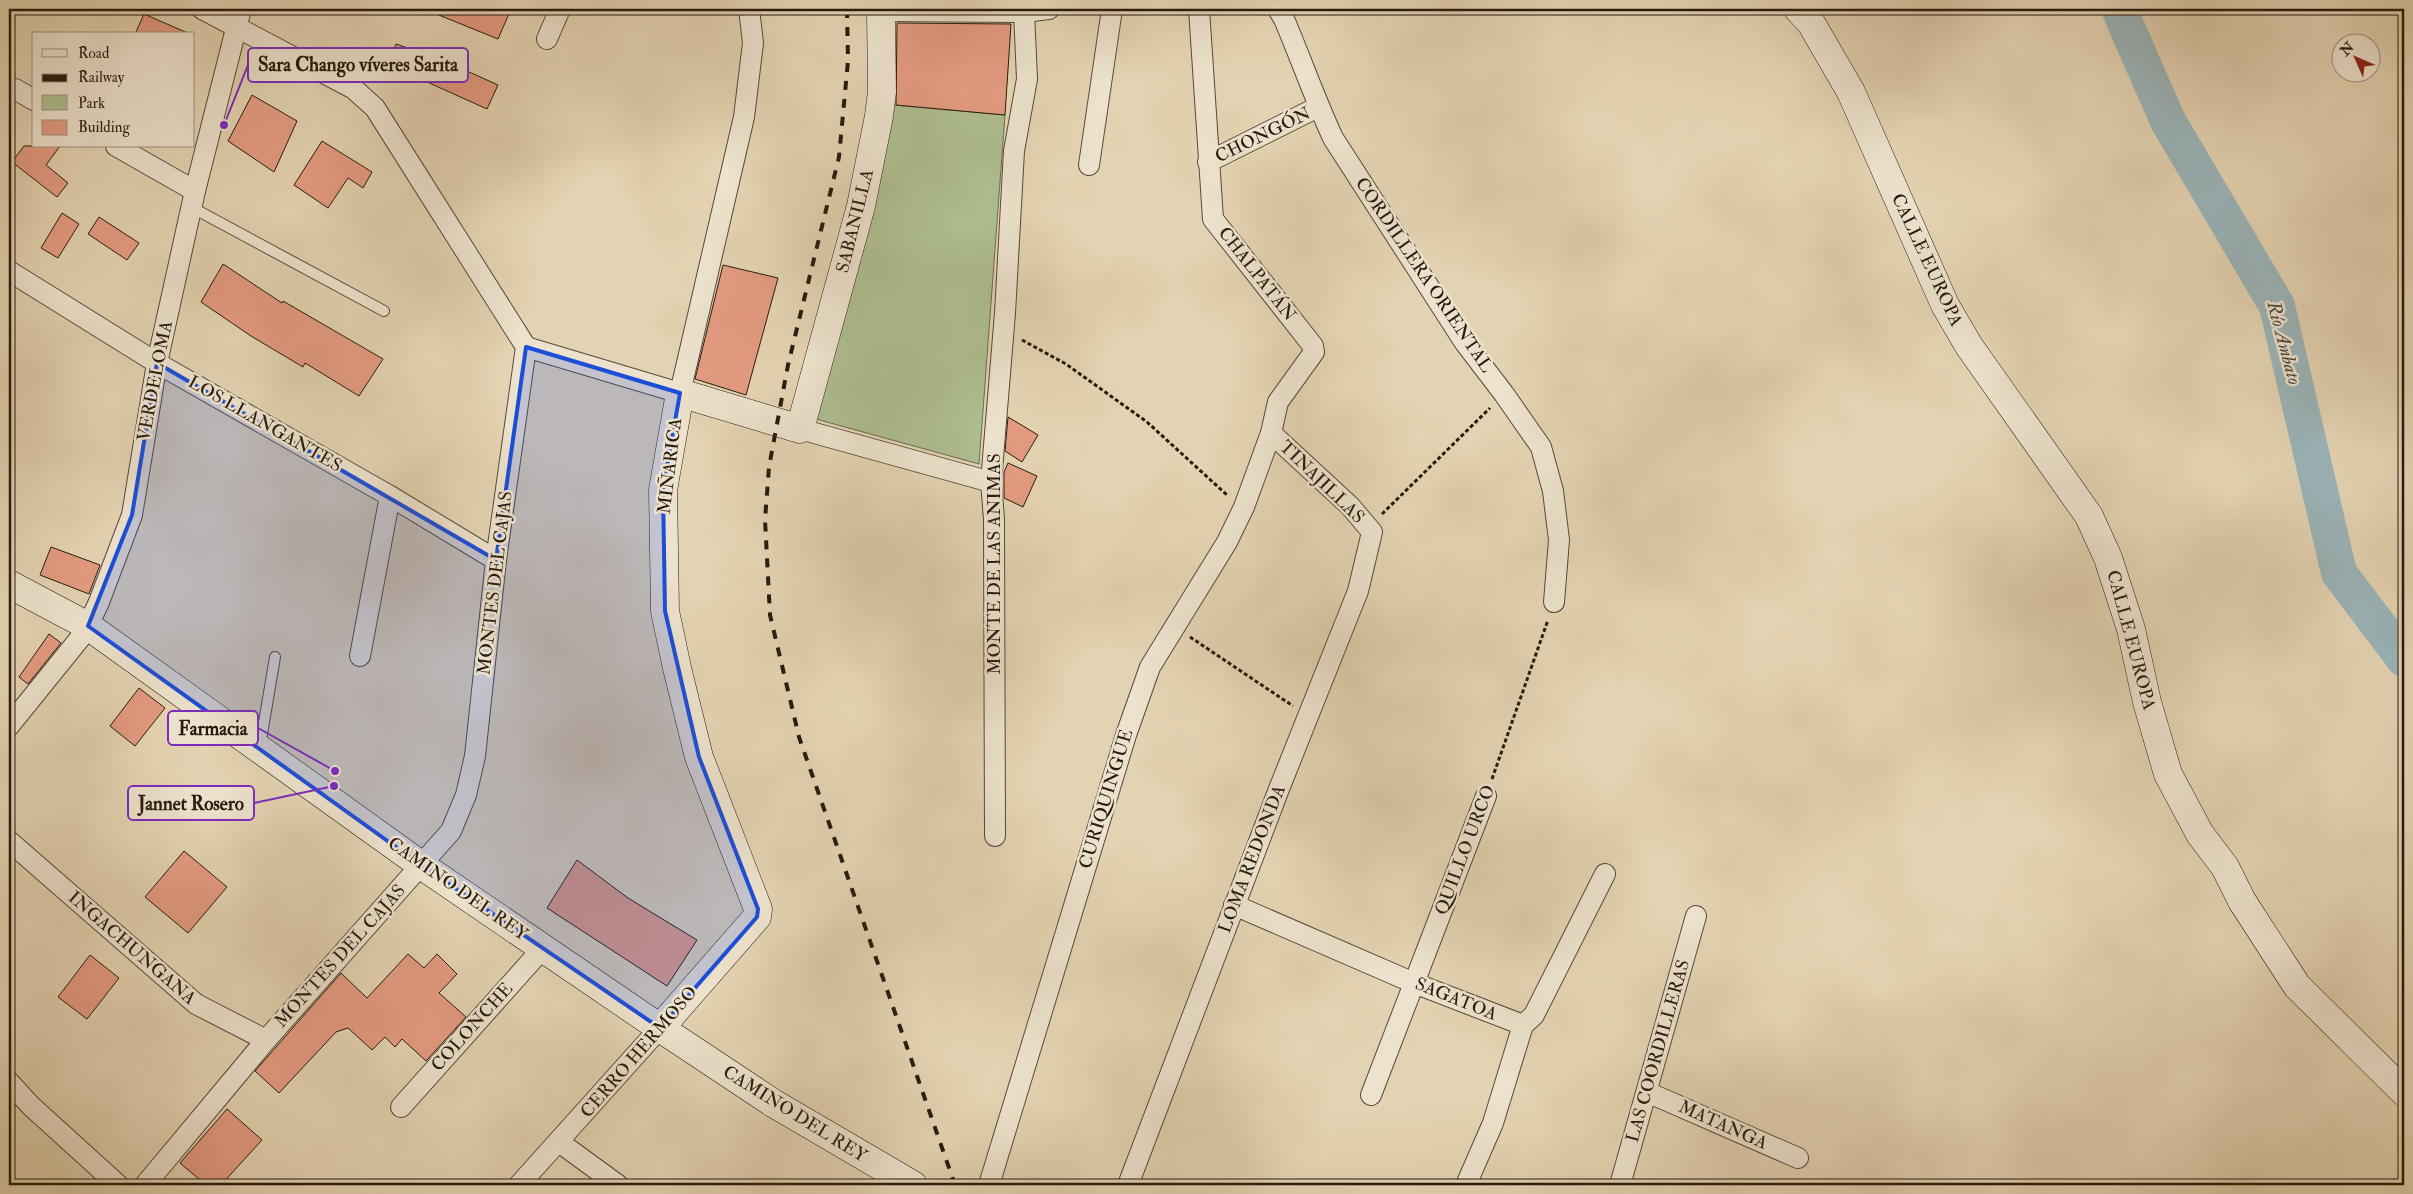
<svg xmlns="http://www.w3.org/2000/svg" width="2413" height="1194" font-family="'IM FELL Double Pica',serif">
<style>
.green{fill:#aebe90;stroke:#6a6c50}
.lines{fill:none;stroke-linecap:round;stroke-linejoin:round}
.river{stroke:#9bb4b9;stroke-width:36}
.building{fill:#e49b81;stroke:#271b10}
.lane-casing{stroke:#564938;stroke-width:12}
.street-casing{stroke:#564938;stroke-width:22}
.secondary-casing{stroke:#271b10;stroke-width:29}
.path{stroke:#271b10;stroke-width:3;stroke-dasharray:4 2.5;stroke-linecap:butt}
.lane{stroke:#ede2cd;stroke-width:10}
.street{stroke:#ede2cd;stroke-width:20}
.secondary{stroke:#ede2cd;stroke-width:28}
.rail{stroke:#271b10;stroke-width:4;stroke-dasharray:9 9;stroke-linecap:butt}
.marked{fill:#1d4ed8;fill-opacity:0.2;stroke:#1d4ed8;stroke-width:4;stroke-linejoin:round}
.labels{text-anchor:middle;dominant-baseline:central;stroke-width:5;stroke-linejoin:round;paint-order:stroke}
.street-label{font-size:18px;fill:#271b10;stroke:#ede2cd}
.water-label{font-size:19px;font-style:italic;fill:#4a4943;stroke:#ede2cd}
.leader{fill:none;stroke:#7b2cbf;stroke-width:2}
.callout-dot{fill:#7b2cbf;stroke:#ede2cd;stroke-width:2}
.callout{fill:#ede2cd;stroke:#7b2cbf;stroke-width:2}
.callout-label{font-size:19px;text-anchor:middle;font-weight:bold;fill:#271b10}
</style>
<rect width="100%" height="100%" fill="#e4d3b2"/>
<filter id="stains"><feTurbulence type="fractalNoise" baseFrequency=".004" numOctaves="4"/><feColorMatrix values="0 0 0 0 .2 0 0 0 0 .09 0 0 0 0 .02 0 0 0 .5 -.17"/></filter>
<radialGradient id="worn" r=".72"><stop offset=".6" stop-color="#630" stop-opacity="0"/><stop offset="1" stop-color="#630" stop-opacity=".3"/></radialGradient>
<!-- green -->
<polygon class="green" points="893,105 1005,115 979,464 816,419"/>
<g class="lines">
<!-- river -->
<polyline class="river" points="2119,9 2168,121 2277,306 2339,573 2404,659"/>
</g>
<!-- building -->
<g class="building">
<polygon points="424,9 511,9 498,39"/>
<polygon points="144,14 190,34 135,34"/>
<polygon points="897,23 1011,24 1005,115 896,105"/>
<polygon points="396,44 447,62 498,85 487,109 416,77 415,81 386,70"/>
<polygon points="252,95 297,121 274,172 228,141"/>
<polygon points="322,141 372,172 363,188 348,178 328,208 294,185"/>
<polygon points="24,146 60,146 46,165 68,183 57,197 12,162"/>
<polygon points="62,213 79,224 58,258 41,248"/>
<polygon points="99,217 139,243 127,260 88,234"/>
<polygon points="223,264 282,303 283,301 383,359 359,396 305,363 303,367 251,336 201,302"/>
<polygon points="723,265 778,278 746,395 695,379"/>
<polygon points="1008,417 1038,435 1022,462 1005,451"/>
<polygon points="1008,463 1037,476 1023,507 1004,498 1004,472"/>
<polygon points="51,547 100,565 89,594 40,575"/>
<polygon points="49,634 61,643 28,684 19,677"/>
<polygon points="139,688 165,708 135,746 110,726"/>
<polygon points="184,851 227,887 188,933 145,897"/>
<polygon points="577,860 628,898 697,940 667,986 547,908"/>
<polygon points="408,954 424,968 437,954 457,974 439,993 466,1017 426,1061 402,1039 395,1047 385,1037 372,1050 348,1028 336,1032 279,1093 255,1071 341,973 367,998"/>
<polygon points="90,955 119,978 87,1019 58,997"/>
<polygon points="227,1109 262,1140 221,1185 206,1185 180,1163"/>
</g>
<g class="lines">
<!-- lane casing -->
<g class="lane-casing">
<g id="lane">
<polyline points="191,207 384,311"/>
<polyline points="260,746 275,657"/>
</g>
</g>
<!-- street casing -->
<g class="street-casing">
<g id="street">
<path d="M1278 9 1284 19C1301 59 1315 99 1333 138L1465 343 1504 394 1541 447 1553 491 1559 540 1554 602"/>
<polyline points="881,11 1024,12 1049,9"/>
<polyline points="547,39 560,9"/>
<polyline points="15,89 34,100"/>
<polyline points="116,146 195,191"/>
<polyline points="1208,162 1318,107"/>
<polyline points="1089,165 1112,9"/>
<polyline points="9,271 157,363 390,496 496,560"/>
<polyline points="526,347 680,393 744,117 753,43 749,9"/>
<polyline points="800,429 991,482"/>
<polyline points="360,656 390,496"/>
<polyline points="9,726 85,632 99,602 132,515 157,363 195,191 241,9"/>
<polyline points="995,836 994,519 991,482 1005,313 1014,151 1027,79 1024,12"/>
<polyline points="9,841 196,1004 266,1040"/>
<polyline points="1234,905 1414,983 1523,1025"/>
<polyline points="1523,1025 1534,1015 1605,874"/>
<polyline points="9,1082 31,1106 118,1185"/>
<polyline points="1647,1092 1798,1158"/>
<polyline points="1371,1095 1486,796"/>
<polyline points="401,1107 543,948"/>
<polyline points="559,1142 618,1185"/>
<polyline points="145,1185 266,1040 451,831 466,795 475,756 496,560 526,347 375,108 354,89 202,9"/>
<polyline points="519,1185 660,1028"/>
<polyline points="989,1185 1126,735 1150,667 1227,542 1244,507 1271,433 1278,402 1314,352 1313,346 1213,219 1199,9"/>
<polyline points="1128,1185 1279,789 1358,591 1372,532 1350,506 1271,433"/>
<polyline points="1466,1185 1493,1123 1523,1025"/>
<polyline points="1620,1185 1696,916"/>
</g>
</g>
<!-- secondary casing -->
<g class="secondary-casing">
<g id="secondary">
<polyline points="1798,9 1811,23 1851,92 1945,305 1969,346 2089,516 2108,558 2131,629 2147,702 2168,774 2200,834 2225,867 2242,901 2297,986 2404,1092"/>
<polyline points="9,584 88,626 421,865 660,1028 773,1103 913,1185"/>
<polyline points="660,1028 757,917 758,909 699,757 677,668 665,611 663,490 680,393 800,429 861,206 879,116 882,92 881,9"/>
</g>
</g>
<!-- path -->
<g class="path">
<polyline points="1022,340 1066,364 1147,422 1227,495"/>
<polyline points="1382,514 1490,408"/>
<polyline points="1190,637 1293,706"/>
<polyline points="1492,779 1548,620"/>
</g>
<!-- lane -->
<use href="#lane" class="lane"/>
<!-- street -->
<use href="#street" class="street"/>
<!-- secondary -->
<use href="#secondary" class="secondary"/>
<!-- rail -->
<polyline class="rail" points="847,9 848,61 839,157 788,365 769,467 765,520 770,615 799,737 955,1185"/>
</g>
<!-- marked area -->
<path class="marked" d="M526 347 680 393 663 490 665 611 699 757 758 909 757 917 660 1028 421 865 88 626 132 515 157 363 496 560Z"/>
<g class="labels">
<!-- street labels -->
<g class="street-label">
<text transform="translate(1263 135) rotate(-26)">CHONGÓN</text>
<text transform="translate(855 221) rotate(-76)">SABANILLA</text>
<text transform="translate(1927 260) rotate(65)">CALLE EUROPA</text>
<text transform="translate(1257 274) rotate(52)">CHALPATÁN</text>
<text transform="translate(1424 275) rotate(56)">CORDILLERA ORIENTAL</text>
<text transform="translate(155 381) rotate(-79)">VERDELOMA</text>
<text transform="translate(265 424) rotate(30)">LOS LLANGANTES</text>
<text transform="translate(670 466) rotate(-83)">MIÑARICA</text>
<text transform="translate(1322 482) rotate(44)">TINAJILLAS</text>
<text transform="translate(994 564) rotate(-90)">MONTE DE LAS ANIMAS</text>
<text transform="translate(495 583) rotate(-83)">MONTES DEL CAJAS</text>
<text transform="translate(2131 640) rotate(75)">CALLE EUROPA</text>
<text transform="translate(1106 799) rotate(-73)">CURIQUINGUE</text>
<text transform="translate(1465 850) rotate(-69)">QUILLO URCO</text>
<text transform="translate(1252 859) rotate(-69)">LOMA REDONDA</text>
<text transform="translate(458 889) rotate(35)">CAMINO DEL REY</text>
<text transform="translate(132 948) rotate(41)">INGACHUNGANA</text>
<text transform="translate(340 956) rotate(-48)">MONTES DEL CAJAS</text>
<text transform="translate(1456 999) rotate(22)">SAGATOA</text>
<text transform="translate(472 1027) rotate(-48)">COLONCHE</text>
<text transform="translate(1658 1051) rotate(-74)">LAS COORDILLERAS</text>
<text transform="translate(639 1052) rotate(-49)">CERRO HERMOSO</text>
<text transform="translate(795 1114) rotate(32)">CAMINO DEL REY</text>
<text transform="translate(1723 1125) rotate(24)">MATANGA</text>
</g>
<!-- water labels -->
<g class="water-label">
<text transform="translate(2284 343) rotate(75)">Río Ambato</text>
</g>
</g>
<!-- callouts -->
<path class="leader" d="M224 125L248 65M335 771L258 728M334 786L254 803"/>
<g class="callout-dot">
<circle cx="224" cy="125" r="5"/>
<circle cx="335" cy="771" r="5"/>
<circle cx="334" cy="786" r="5"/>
</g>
<g class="callout">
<rect x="248" y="48" width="220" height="34" rx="5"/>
<rect x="168" y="711" width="90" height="34" rx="5"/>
<rect x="128" y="786" width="126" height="34" rx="5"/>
</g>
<g class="callout-label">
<text x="358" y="71">Sara Chango víveres Sarita</text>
<text x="213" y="735">Farmacia</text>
<text x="191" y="810">Jannet Rosero</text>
</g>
<!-- margin -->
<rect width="2413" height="1194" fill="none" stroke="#e4d3b2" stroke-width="30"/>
<rect x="10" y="10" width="2393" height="1174" fill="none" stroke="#271b10" stroke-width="2.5"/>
<rect x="15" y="15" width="2383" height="1164" fill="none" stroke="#271b10"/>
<!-- legend -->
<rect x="32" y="32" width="162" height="115" fill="#ede2cd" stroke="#9e9281"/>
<rect x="42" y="49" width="25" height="8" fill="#ede2cd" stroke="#9e9281"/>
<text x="78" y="58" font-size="15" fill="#271b10">Road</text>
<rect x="42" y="74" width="25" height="8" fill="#271b10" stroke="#9e9281"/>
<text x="78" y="82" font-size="15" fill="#271b10">Railway</text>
<rect x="42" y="95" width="25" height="15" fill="#aebe90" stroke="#9e9281"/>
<text x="78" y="108" font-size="15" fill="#271b10">Park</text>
<rect x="42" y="120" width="25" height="15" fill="#e49b81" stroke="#9e9281"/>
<text x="78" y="132" font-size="15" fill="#271b10">Building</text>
<!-- north arrow -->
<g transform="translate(2356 58) rotate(315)"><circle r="24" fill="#ede2cd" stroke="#9e9281"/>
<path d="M0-4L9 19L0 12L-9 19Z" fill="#8f2418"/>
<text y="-8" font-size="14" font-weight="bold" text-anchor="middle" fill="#271b10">N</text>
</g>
<rect width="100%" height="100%" filter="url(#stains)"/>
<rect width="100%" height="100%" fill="url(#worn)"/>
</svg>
